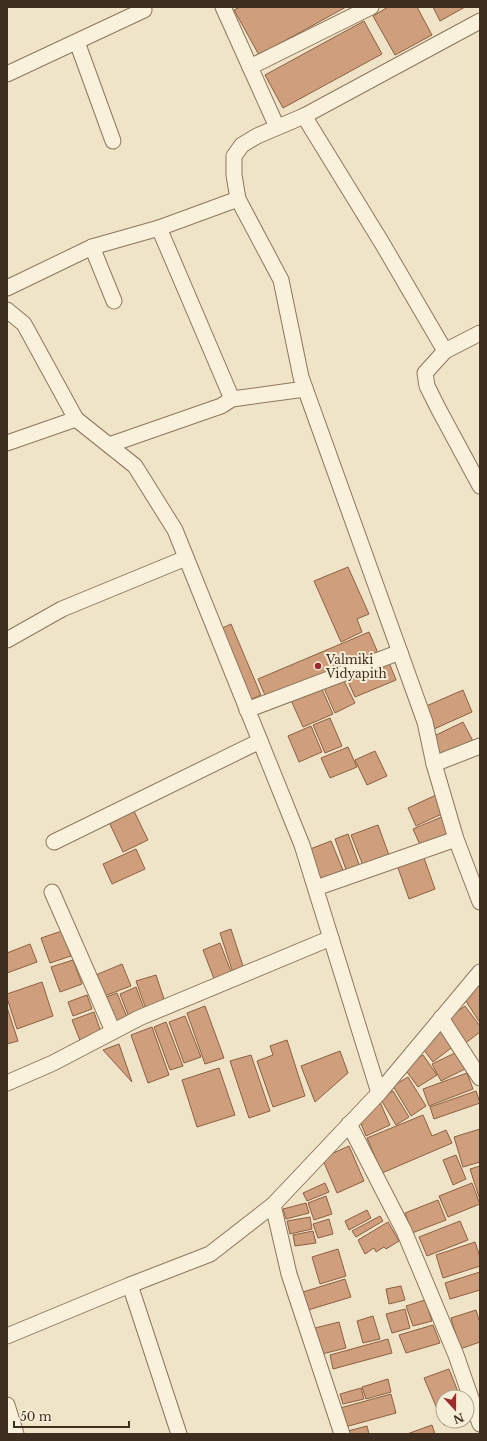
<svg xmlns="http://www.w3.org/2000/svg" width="487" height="1441" font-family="'Libre Baskerville',serif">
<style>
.building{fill:#cf9f7d;stroke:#8d5f41}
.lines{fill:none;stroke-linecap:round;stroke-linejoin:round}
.minor-casing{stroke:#8d765c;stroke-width:17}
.minor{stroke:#faf1dc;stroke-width:15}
.poi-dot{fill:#9e2a2b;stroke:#f7eed8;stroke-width:1.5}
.labels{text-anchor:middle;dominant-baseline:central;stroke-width:4;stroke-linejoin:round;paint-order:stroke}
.poi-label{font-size:12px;fill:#3d2e20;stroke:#f7eed8;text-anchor:start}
</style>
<rect width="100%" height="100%" fill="#f0e4c8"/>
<!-- building -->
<g class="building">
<polygon points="240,7 346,7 259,55 234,10"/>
<polygon points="388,7 417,7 432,35 395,55 373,16"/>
<polygon points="433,7 465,7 440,21"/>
<polygon points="364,21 382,54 283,108 265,75"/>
<polygon points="348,567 369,614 357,619 362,632 341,642 314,581"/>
<polygon points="231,624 261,695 250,700 220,629"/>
<polygon points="369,632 378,653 267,700 258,679"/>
<polygon points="388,660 396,680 355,697 346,677"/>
<polygon points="342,677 355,703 335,713 323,686"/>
<polygon points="320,685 333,714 303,727 290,698"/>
<polygon points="463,690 472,712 434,729 424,707"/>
<polygon points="330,718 342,746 325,753 313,725"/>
<polygon points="463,722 474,743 441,759 430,738"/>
<polygon points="311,726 322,752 299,762 288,736"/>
<polygon points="348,747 357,767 330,778 321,758"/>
<polygon points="375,751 387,776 367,785 355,760"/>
<polygon points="436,795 444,813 416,826 408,808"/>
<polygon points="133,809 148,840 123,852 108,820"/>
<polygon points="444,816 452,834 421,847 413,829"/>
<polygon points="378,825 390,858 364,868 351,835"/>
<polygon points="348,834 361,870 348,875 335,839"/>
<polygon points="331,841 345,875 319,886 305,851"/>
<polygon points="136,849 145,869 112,884 103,864"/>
<polygon points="423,855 435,889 409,899 397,865"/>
<polygon points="231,929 245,972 234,976 220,933"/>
<polygon points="62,931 71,956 50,963 41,938"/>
<polygon points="220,943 233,977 216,984 203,950"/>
<polygon points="30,944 37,962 7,973 7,953"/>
<polygon points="73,960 82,984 60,992 51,967"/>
<polygon points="122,964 131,986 99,998 91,977"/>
<polygon points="156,975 166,1005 147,1012 136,981"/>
<polygon points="42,982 53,1016 17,1029 7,998 7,994"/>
<polygon points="477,984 480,989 480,1023 464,998"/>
<polygon points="136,987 146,1014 130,1020 120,994"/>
<polygon points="117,993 129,1022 113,1028 101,999"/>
<polygon points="87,995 92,1009 73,1016 68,1002"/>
<polygon points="205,1006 224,1058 205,1064 187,1013"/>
<polygon points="465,1006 480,1026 480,1032 463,1045 445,1020"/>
<polygon points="7,1007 18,1041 7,1044"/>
<polygon points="94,1012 102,1035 81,1043 72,1020"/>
<polygon points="185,1016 201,1057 184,1063 169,1022"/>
<polygon points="166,1022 183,1066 170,1070 154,1027"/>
<polygon points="152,1027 169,1075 148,1083 131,1035"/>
<polygon points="443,1029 455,1045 433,1062 421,1046"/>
<polygon points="287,1040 305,1096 273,1107 257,1061 273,1055 270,1046"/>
<polygon points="119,1044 132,1082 103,1050"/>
<polygon points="340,1051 348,1073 315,1102 301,1066"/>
<polygon points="457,1052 465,1069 441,1081 432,1064"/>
<polygon points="251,1055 270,1111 249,1118 230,1061"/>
<polygon points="423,1055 437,1075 418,1087 404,1068"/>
<polygon points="219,1068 235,1115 197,1127 182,1080"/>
<polygon points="467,1073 473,1089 429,1106 423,1089"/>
<polygon points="408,1077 426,1106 411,1116 393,1086"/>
<polygon points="393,1091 409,1117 396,1125 380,1098"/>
<polygon points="476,1091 480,1103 434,1119 430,1107"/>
<polygon points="380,1102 390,1125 366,1136 360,1121"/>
<polygon points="423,1115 432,1136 446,1130 452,1143 382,1173 367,1138"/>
<polygon points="480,1129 480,1162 463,1167 454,1137"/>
<polygon points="349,1146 364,1181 337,1193 322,1158"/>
<polygon points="456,1155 466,1179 453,1185 443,1160"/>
<polygon points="480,1166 480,1197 479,1197 470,1169"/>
<polygon points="325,1183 329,1192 307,1201 303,1193"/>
<polygon points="472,1183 480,1204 448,1217 439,1196"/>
<polygon points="326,1196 332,1214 314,1220 308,1203"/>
<polygon points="438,1200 446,1220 412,1233 405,1213"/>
<polygon points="306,1203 309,1213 286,1219 283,1209"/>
<polygon points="367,1210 371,1218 349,1230 345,1221"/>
<polygon points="380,1216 383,1221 356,1237 352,1231"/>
<polygon points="310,1217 312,1229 290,1234 287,1221"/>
<polygon points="329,1219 333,1234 318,1238 313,1224"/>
<polygon points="460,1221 468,1240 427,1256 419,1237"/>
<polygon points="388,1222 399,1241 386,1249 384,1247 376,1252 374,1248 365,1254 358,1240"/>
<polygon points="313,1231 316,1243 295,1246 293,1235"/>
<polygon points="475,1242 480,1257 480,1266 443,1278 436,1255"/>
<polygon points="338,1249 346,1276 320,1284 312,1257"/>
<polygon points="480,1272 480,1290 450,1299 445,1283"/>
<polygon points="345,1279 351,1297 308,1310 303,1292"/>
<polygon points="401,1286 405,1300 389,1304 386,1289"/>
<polygon points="425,1300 432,1321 413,1326 406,1306"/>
<polygon points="405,1309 410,1328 392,1333 386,1314"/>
<polygon points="476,1310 480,1323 480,1342 460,1349 451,1318"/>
<polygon points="373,1316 380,1339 363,1343 357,1321"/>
<polygon points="339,1322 346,1348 322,1354 315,1328"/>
<polygon points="433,1325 440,1343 406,1353 399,1335"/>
<polygon points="388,1339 392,1353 333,1369 330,1355"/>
<polygon points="449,1369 460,1397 443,1397 443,1421 457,1421 444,1425 424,1378"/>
<polygon points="388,1379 391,1392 366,1399 362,1387"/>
<polygon points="361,1388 364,1399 343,1404 340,1394"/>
<polygon points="391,1394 396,1413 345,1427 340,1408"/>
<polygon points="467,1413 470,1421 460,1426 458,1421 467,1421"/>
<polygon points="432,1425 435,1434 407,1434"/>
<polygon points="367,1426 369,1434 348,1434 348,1431"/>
</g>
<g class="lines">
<!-- minor casing -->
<g class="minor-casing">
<g id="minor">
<polyline points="223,7 277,127"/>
<polyline points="480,21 304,116 257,136 242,145 234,156 234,175 238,199 281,280 301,377 425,722 434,764 456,839 480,902"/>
<polyline points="77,42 113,141"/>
<polyline points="250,67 371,7"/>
<polyline points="7,74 144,10"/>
<polyline points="304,116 382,243 445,351"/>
<polyline points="159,228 232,399"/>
<polyline points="92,247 114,301"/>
<polyline points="7,288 92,247 159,228 238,199"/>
<polyline points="7,310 24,324 76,419 135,466 175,530 302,845 379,1093"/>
<polyline points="480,333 445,351 425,373 427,386 438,408 480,486"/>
<polyline points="7,443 76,419"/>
<polyline points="109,445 221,406 232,399 305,389"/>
<polyline points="7,640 62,609 186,558"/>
<polyline points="247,710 400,652"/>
<polyline points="434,764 480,746"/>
<polyline points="54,842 260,741"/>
<polyline points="316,888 456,839"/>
<polyline points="52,892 113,1031"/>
<polyline points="441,1018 480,1078"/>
<polyline points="7,1083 53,1063 139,1018 331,938"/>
<polyline points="349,1124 404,1231 456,1355 480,1424"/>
<polyline points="273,1205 289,1274 342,1434"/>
<polyline points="130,1285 179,1434"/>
<polyline points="7,1336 130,1285 210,1254 273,1205 379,1093 480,972"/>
<polyline points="7,1405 16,1434"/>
</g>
</g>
<!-- minor -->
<use href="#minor" class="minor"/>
</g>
<!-- markers -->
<circle class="poi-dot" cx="318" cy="666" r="4"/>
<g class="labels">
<!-- poi labels -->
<g class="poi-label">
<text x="326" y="659">Valmiki<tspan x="326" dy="14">Vidyapith</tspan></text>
</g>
</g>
<!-- border -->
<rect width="487" height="1441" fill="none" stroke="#3d2e20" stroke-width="16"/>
<!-- north arrow -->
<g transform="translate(455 1409) rotate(159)"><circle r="19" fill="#f7eed8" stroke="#ada18e"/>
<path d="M0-3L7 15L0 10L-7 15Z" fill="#9e2a2b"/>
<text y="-6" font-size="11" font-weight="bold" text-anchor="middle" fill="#3d2e20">N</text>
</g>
<!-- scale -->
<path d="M14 1421v6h115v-6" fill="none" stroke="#3d2e20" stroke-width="2"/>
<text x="20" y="1421" font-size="12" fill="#3d2e20" stroke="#f7eed8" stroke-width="3" paint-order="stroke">50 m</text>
</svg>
